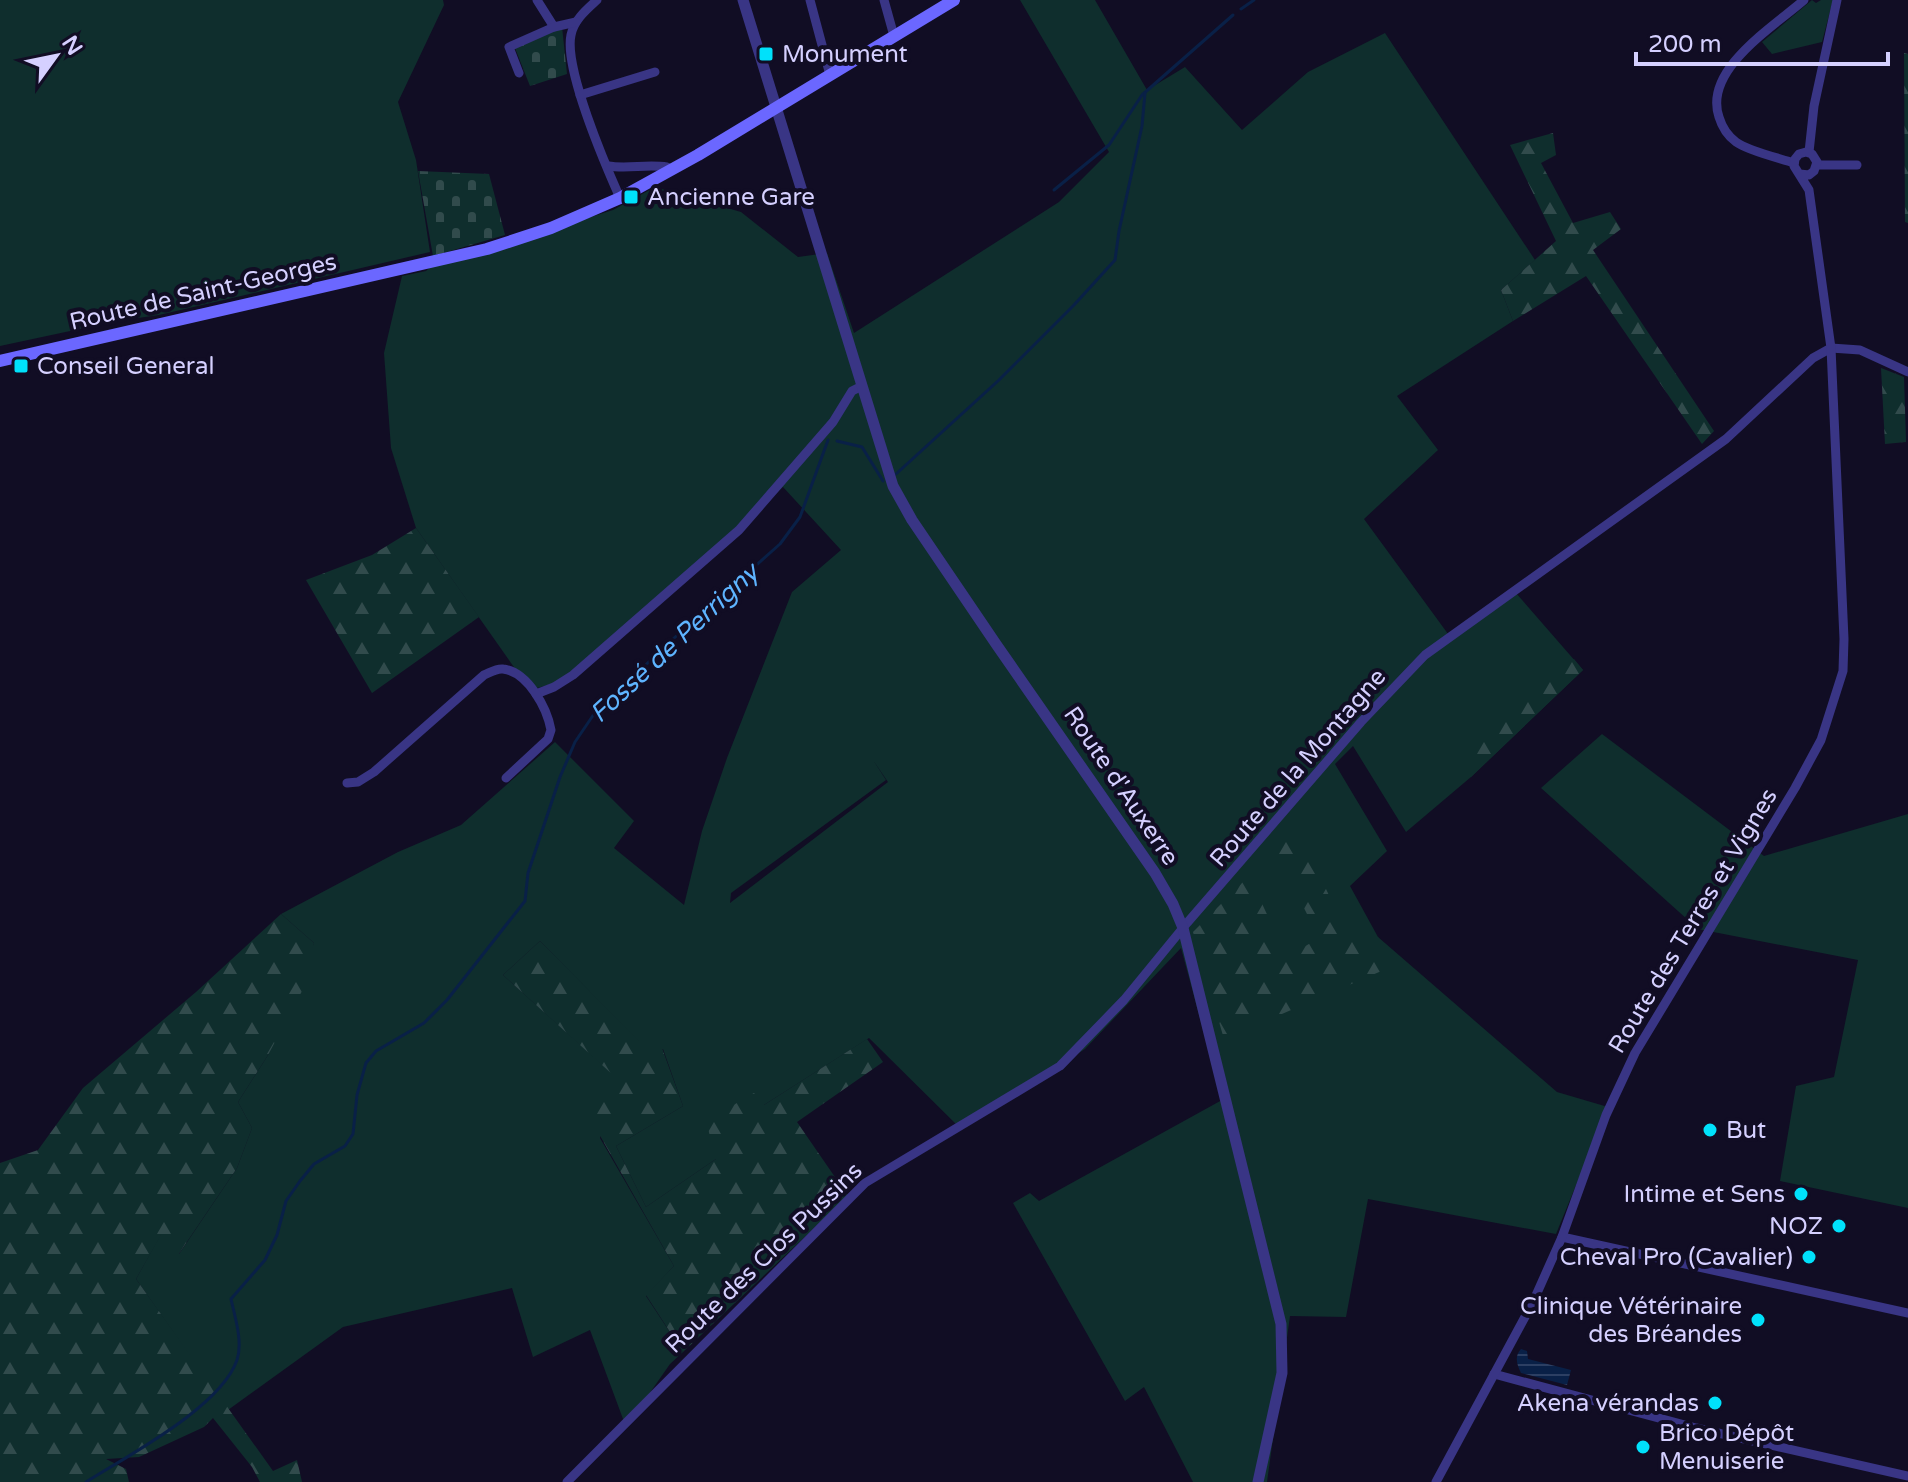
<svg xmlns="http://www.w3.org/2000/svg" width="1908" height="1482" font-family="'Varela Round',sans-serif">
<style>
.green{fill:#0f2e2d;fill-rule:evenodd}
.forest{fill:url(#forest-firs)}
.cemetery{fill:url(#cemetery-stones)}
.water{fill:url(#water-rules)}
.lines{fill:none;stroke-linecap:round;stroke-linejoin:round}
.stream{stroke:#092047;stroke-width:3}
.minor{stroke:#393585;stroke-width:9}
.tertiary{stroke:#393585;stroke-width:11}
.secondary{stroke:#6b67ff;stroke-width:12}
.poi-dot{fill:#00e1fb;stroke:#110d24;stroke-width:3}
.labels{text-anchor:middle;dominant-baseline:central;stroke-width:8;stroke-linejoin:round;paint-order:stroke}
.poi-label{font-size:24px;fill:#d5d0ff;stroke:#110d24;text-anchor:start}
.street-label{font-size:24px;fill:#d5d0ff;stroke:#110d24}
.water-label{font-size:26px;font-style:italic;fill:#5eb4ff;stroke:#110d24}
</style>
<defs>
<pattern id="forest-firs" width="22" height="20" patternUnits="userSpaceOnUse" patternTransform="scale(2)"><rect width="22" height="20" fill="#0f2e2d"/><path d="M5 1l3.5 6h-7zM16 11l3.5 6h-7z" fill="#314b4c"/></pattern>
<pattern id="cemetery-stones" width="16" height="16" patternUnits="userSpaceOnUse" patternTransform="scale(2)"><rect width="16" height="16" fill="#0f2e2d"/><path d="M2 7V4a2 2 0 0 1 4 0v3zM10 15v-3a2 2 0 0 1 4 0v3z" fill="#314b4c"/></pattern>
<pattern id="water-rules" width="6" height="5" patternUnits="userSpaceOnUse" patternTransform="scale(2)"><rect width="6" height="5" fill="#092047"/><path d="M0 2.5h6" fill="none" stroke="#2c3f63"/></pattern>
</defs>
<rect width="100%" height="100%" fill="#110d24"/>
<!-- green -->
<g class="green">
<polygon points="0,0 443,0 444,5 398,102 416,160 430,252 159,315 117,321 0,346"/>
<path d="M1020 0H1095L1147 90 1185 67 1242 130 1308 72 1385 33 1535 260 1501 290 1513 321 1397 396 1438 450 1364 519 1451 638 1516 593 1583 670 1471 777 1406 832 1353 746 1335 764 1387 851 1350 886 1378 937 1557 1092 1608 1107 1556 1234 1368 1199 1346 1317 1290 1316 1267 1482H1193L1144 1387 1125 1401 1013 1203 1030 1193 1039 1201 1222 1100 1181 948 1085 1049 961 1129 869 1038 764 1105 716 1159 646 1207 616 1146 683 1106 663 1049 651 1054 540 941 503 975 614 1075 600 1138 674 1266 646 1296 683 1352 670 1364 626 1427 590 1330 533 1357 512 1288 343 1327 228 1410 136 1279 161 1234 179 1254 237 1168 252 1128 238 1102 268 1055 314 943 281 914 398 852 461 825 555 742 634 821 614 848 684 905 702 831 727 758 792 592 841 550 783 487 570 679 530 690 416 528 391 448 384 353 402 276 426 271 430 267 613 210 655 187 741 212 798 257 827 253 854 333 1059 202 1109 152ZM873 760 888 782 730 903 731 893 886 780Z"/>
<polygon points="1812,0 1816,3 1821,0 1833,0 1822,42 1772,54 1762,42"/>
<polygon points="1602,734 1764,856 1908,814 1908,1208 1780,1181 1796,1086 1834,1077 1858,960 1698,929 1541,788"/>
</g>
<!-- forest -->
<g class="forest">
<polygon points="1904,53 1908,54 1908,223 1905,222"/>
<polygon points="1553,133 1556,155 1541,163 1573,223 1610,212 1621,229 1593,250 1714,431 1702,444 1586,276 1513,321 1501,290 1556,241 1510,145"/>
<polygon points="1881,368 1904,377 1906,442 1885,444"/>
<polygon points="416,528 479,617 372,693 306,580 372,555"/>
<polygon points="1574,659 1583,670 1471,777 1465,758"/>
<polygon points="1293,820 1348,935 1378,937 1393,966 1224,1039 1193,932 1249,876 1287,957 1319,938 1272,844"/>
<polygon points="281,914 314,943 302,991 268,1055 238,1102 252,1128 237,1168 178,1255 161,1235 136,1279 273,1471 297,1460 302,1482 260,1482 252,1467 213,1418 204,1427 139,1457 106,1459 126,1469 129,1482 0,1482 0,1163 38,1150 83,1088 196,992"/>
<polygon points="540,941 651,1053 662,1048 683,1106 616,1146 646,1207 716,1159 706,1121 754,1093 764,1105 867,1039 883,1062 797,1122 848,1196 683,1352 646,1295 674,1266 582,1104 613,1075 503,975"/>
</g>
<!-- cemetery -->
<g class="cemetery">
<polygon points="562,27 567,74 530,86 515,48"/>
<polygon points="418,171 489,174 505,235 433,256"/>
</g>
<!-- water -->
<path class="water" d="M1521 1349 1527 1351 1528 1359 1571 1370 1567 1385 1521 1373C1517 1364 1514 1357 1521 1349Z"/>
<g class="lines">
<!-- stream -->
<g class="stream">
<polyline points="1241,9 1254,0"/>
<polyline points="1054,190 1109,145 1142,95 1233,15"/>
<polyline points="837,441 862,447 883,481"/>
<polyline points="896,474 999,380 1074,305 1115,260 1119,231 1142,126 1145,93"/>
<path d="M86 1482C127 1456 221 1407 237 1360 243 1342 235 1317 231 1299L265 1260 277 1235 286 1201 300 1181 314 1164 345 1146 353 1134 357 1095 366 1063 376 1051 424 1023 447 1000 525 901 528 873 560 777 575 742 594 714 673 639 780 544 800 517 828 440"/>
</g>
<!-- minor -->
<g class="minor">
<polyline points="537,0 554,27"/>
<path d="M597 0C586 10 574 20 571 35 564 68 605 164 620 198"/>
<polyline points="810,0 830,75"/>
<polyline points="884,0 894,36"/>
<polyline points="519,73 509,47 554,27 576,22"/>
<polyline points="580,95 655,72"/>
<polyline points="1809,152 1814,106 1837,0"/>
<path d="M1794 163C1779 158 1748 151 1736 142 1728 136 1722 127 1719 117 1703 70 1773 27 1804 0"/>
<polyline points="1817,165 1857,165"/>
<path d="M608 166C628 169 647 164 667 167L668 171"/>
<polyline points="1831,348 1860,350 1908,372"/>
<polyline points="536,694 554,687 573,675 739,530 833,422 852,391 862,386"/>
<path d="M347 783 358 782 374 772 484 675C491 672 497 668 503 669 528 672 547 708 551 730L548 739 506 778"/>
<polyline points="1562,1237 1908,1313"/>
<polyline points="1494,1374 1696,1428 1908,1476"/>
<polyline points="567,1482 865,1183 1060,1066 1124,1000 1187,923 1361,722 1425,655 1726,439 1813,358 1831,348"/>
<polyline points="1436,1482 1533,1302 1562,1237 1606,1115 1635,1053 1795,788 1821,740 1843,671 1844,639 1831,348 1809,190 1794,166 1795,159 1799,154 1806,152 1812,154 1817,162 1814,171 1809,175 1800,174"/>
</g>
<!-- tertiary -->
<polyline class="tertiary" points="743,0 893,486 912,520 996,644 1155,873 1173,904 1183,928 1281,1324 1282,1373 1258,1482"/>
<!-- secondary -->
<polyline class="secondary" points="0,361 487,249 551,228 620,198 698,155 954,0"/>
</g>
<!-- markers -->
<g class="poi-dot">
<rect x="758" y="46" width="16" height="16" rx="4"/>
<rect x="623" y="189" width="16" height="16" rx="4"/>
<rect x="13" y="358" width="16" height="16" rx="4"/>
<circle cx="1710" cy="1130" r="8"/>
<circle cx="1801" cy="1194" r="8"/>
<circle cx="1839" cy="1226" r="8"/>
<circle cx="1809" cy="1257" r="8"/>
<circle cx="1758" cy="1320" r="8"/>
<circle cx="1715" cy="1403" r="8"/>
<circle cx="1643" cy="1447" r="8"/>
</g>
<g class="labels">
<!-- poi labels -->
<g class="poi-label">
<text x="782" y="54">Monument</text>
<text x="647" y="197">Ancienne Gare</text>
<text x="37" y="366">Conseil General</text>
<text x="1726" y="1130">But</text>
<text x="1785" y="1194" text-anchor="end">Intime et Sens</text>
<text x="1823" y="1226" text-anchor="end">NOZ</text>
<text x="1793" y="1257" text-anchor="end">Cheval Pro (Cavalier)</text>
<text x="1742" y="1306" text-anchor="end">Clinique Vétérinaire<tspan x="1742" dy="28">des Bréandes</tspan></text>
<text x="1699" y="1403" text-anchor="end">Akena vérandas</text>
<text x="1659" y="1433">Brico Dépôt<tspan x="1659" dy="28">Menuiserie</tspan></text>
</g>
<!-- street labels -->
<g class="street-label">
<text transform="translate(203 292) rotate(-13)">Route de Saint-Georges</text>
<text transform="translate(1298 768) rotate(-49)">Route de la Montagne</text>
<text transform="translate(1121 786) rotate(56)">Route d'Auxerre</text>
<text transform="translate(1693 921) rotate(-59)">Route des Terres et Vignes</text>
<text transform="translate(764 1258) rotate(-44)">Route des Clos Pussins</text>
</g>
<!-- water labels -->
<g class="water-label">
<text transform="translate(674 643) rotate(-43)">Fossé de Perrigny</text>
</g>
</g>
<!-- north arrow -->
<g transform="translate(56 56) rotate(57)" stroke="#110d24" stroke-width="6" paint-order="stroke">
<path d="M0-6L14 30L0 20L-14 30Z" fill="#d5d0ff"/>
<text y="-12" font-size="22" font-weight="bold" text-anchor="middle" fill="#d5d0ff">N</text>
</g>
<!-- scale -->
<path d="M1636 52v12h252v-12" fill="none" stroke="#d5d0ff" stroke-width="4"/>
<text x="1648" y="52" font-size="24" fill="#d5d0ff" stroke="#110d24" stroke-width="6" paint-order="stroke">200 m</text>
</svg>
